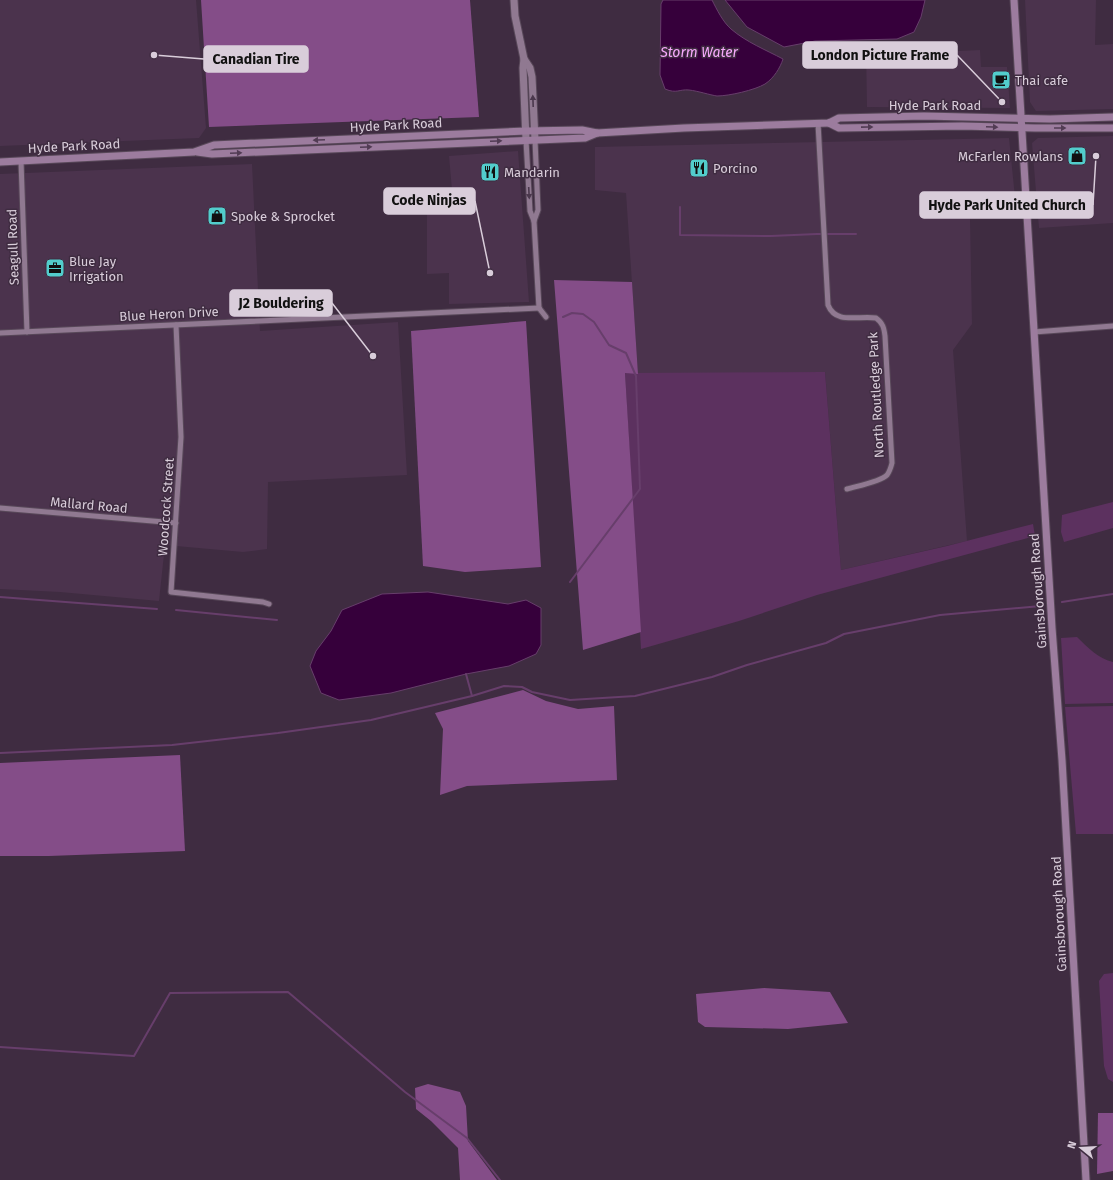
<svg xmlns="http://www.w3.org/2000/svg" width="1113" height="1180" font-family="'Fira Sans',sans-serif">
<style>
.built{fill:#4b334d}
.green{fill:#5c315f}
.forest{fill:#844d88}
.water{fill:#36003b;stroke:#673e6b}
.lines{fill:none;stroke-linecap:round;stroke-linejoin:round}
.stream{stroke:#673e6b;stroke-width:2}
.minor-casing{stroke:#584859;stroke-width:7}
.tertiary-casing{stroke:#584859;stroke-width:9}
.secondary-casing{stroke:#584859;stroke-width:9}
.minor{stroke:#907991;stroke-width:5}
.tertiary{stroke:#907991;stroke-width:7}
.secondary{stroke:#9c7c9e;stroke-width:7}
.oneway{fill:#4b384d}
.oneway2{fill:#523c54}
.labels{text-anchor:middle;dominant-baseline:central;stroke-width:3;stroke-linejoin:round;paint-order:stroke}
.poi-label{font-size:13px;fill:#d9cdda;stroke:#3f2c41;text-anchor:start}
.street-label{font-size:13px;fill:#d9cdda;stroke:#3f2c41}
.water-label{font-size:14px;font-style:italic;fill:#f7a9fc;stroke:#3f2c41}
.leader{fill:none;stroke:#d9cdda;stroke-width:1.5}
.callout-dot{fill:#d9cdda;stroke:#3f2c41;stroke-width:1.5}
.callout{fill:#d9cdda;stroke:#d9cdda;stroke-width:1.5}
.callout-label{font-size:14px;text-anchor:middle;font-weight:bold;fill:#111}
</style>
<rect width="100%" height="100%" fill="#3f2c41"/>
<!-- built -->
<g class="built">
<polygon points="0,0 196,0 206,128 199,138 0,146"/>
<polygon points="1025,0 1096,0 1095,45 1113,44 1113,109 1036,111 1030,102"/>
<polygon points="917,45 918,53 980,50 981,67 1007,67 1010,108 867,107 866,48"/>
<polygon points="1113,136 1113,223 1039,228 1032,143 1038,138"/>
<polygon points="1009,138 1017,217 970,219 972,324 953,350 967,541 841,570 825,372 638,374 626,193 595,190 595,147"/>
<polygon points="518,151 529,302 449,304 449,273 427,274 427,192 452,190 449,156"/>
<polygon points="252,164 260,331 398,322 407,475 268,482 267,549 243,552 165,545 159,601 60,592 0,589 0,174"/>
</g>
<!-- green -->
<g class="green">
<polygon points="825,372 841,570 947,546 1033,524 1035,536 817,595 739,621 641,649 625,373"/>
<polygon points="1113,502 1113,528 1064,542 1061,532 1062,515"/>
<path d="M1077 637C1087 647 1099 659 1113 662V703L1065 704 1061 638Z"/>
<polygon points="1113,706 1113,834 1076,834 1065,707"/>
<polygon points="1113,973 1113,1082 1108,1079 1104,1066 1099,981 1104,974"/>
</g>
<!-- forest -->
<g class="forest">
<polygon points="201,0 470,0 479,117 209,127"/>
<polygon points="554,280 632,282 638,374 625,373 641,632 583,650"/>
<polygon points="526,321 541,567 465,572 423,566 411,331"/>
<polygon points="523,690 546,701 578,709 614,706 617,780 467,786 440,795 443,729 435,713"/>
<polygon points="180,755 185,851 49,856 0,856 0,763"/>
<polygon points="764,988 830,992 848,1023 788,1029 705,1027 698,1022 696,994"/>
<polygon points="428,1084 460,1092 466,1106 468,1141 497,1180 460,1180 458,1148 431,1121 416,1109 415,1088"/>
<polygon points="1098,1113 1113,1113 1113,1171 1097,1174"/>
</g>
<!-- water -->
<g class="water">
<path d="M663 0H712C717 10 723 22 731 29 746 42 766 50 783 59 780 68 774 78 765 84 755 90 729 96 717 96 710 95 698 91 689 90 679 89 677 94 665 89L660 75 661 4Z"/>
<polygon points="725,0 925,0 921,17 914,32 897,39 815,41 784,47 747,27"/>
<polygon points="428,592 508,604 526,600 541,608 541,645 536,654 509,666 466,674 391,693 339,700 321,693 310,666 316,651 331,631 342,610 382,594"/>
</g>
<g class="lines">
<!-- stream -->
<g class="stream">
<polyline points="680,207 680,235 771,236 817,234 856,234"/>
<polyline points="563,317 572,313 583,314 594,322 609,345 626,353 636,376 640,489 570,582"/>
<polyline points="0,597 157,609"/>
<polyline points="1062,602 1113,594"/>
<polyline points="176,610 277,620"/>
<polyline points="466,674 472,696"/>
<polyline points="0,753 172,745 278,733 371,720 472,696 504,686 522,687 532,692 570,700 635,696 712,677 747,665 826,643 844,634 940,615 1041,606"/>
<polyline points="0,1047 134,1056 170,993 288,992 405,1092 467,1138 500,1180"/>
</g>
<!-- minor casing -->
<g class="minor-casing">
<g id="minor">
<path d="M818 123 828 305C836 325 859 315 876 318 883 323 884 328 885 336L892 463C891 467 890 471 887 475 880 482 857 486 847 489"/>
<polyline points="526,140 530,211 534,221 539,308"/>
<polyline points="21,161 27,332"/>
<polyline points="534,221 538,210 535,140"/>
<polyline points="539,308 546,317"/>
<polyline points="176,325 181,437 171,592 263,602 269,604"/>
<polyline points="1034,332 1113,326"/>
<polyline points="0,333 539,308"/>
<polyline points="0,508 176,523"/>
</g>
</g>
<!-- tertiary casing -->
<g class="tertiary-casing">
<g id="tertiary">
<polyline points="514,0 515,16 524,59 530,68 532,77 535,140"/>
<polyline points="524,59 523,68 526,140"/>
</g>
</g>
<!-- secondary casing -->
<g class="secondary-casing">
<g id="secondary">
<polyline points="1014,0 1052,628 1062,760 1086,1180"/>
<polyline points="829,123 839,128 962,126 1035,128 1113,128"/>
<polyline points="197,152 212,154 585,138 597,133 684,128 829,123 839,118 924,116 1050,119 1113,117"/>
<polyline points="0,162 194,152 214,145 526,131 582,130 597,133"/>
</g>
</g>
<!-- minor -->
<use href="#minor" class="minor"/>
<!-- tertiary -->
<use href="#tertiary" class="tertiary"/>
<!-- secondary -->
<use href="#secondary" class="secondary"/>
</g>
<!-- one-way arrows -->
<defs><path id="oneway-solid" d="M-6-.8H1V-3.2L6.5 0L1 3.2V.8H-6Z"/></defs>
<g class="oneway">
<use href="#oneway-solid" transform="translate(533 101) rotate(-92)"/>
<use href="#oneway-solid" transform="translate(529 193) rotate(87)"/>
</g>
<g class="oneway2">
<use href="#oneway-solid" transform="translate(867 127) rotate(-1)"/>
<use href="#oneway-solid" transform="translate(992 127) rotate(2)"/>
<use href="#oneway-solid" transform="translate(1060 128)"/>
<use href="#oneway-solid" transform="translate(319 140) rotate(177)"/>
<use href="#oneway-solid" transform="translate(496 141) rotate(-3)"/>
<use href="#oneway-solid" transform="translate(366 147) rotate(-3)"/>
<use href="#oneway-solid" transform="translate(236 153) rotate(-3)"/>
</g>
<!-- icons -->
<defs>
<g id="cafe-square" transform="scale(1)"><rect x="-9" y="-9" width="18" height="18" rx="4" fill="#52cdcc" stroke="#3f2c41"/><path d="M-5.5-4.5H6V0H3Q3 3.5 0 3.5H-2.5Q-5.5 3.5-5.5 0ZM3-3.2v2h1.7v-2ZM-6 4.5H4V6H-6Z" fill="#111"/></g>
<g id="shop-square" transform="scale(1)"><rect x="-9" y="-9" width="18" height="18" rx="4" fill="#52cdcc" stroke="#3f2c41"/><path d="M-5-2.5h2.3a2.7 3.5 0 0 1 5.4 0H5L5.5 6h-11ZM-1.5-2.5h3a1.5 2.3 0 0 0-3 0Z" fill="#111"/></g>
<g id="restaurant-square" transform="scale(1)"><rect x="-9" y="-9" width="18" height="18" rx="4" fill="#52cdcc" stroke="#3f2c41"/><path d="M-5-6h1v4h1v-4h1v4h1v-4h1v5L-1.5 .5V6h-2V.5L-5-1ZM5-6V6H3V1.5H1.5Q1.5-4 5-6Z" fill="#111"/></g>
<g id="office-square" transform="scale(1)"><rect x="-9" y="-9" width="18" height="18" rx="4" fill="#52cdcc" stroke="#3f2c41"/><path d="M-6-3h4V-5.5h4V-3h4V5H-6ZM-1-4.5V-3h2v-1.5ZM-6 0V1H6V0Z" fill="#111"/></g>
</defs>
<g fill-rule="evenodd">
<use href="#cafe-square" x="1001" y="80"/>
<use href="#shop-square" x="1077" y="156"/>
<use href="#restaurant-square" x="699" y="168"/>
<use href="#restaurant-square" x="490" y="172"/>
<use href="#shop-square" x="217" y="216"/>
<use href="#office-square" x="55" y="268"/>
</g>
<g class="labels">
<!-- poi labels -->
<g class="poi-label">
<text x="1015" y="80">Thai cafe</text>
<text x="1063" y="156" text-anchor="end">McFarlen Rowlans</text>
<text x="713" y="168">Porcino</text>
<text x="504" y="172">Mandarin</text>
<text x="231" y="216">Spoke &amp; Sprocket</text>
<text x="69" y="261">Blue Jay<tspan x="69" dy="15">Irrigation</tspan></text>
</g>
<!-- street labels -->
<g class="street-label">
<text x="935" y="105">Hyde Park Road</text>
<text transform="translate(396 125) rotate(-3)">Hyde Park Road</text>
<text transform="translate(74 146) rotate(-3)">Hyde Park Road</text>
<text transform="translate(13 247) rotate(-92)">Seagull Road</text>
<text transform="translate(169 314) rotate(-3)">Blue Heron Drive</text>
<text transform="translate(876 395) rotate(-93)">North Routledge Park</text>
<text transform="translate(89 505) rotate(5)">Mallard Road</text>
<text transform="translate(166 507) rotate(-86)">Woodcock Street</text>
<text transform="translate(1038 591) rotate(-94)">Gainsborough Road</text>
<text transform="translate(1059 914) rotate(-93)">Gainsborough Road</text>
</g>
<!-- water labels -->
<g class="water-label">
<text x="699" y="52">Storm Water</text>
</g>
</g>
<!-- callouts -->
<path class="leader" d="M1002 102L957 55M154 55L204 59M490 273L475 201M1096 156L1093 205M373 356L332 303"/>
<g class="callout-dot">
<circle cx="1002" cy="102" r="4"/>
<circle cx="154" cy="55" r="4"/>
<circle cx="490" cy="273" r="4"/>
<circle cx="1096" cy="156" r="4"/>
<circle cx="373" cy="356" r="4"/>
</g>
<g class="callout">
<rect x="803" y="42" width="154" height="26" rx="4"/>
<rect x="204" y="46" width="104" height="26" rx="4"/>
<rect x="384" y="188" width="91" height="26" rx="4"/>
<rect x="920" y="192" width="173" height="26" rx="4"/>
<rect x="230" y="290" width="102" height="26" rx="4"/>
</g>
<g class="callout-label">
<text x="880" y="60">London Picture Frame</text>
<text x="256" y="64">Canadian Tire</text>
<text x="429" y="205">Code Ninjas</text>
<text x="1007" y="210">Hyde Park United Church</text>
<text x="281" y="308">J2 Bouldering</text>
</g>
<!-- north arrow -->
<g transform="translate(1081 1148) rotate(288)" stroke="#3f2c41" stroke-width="3" paint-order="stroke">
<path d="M0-3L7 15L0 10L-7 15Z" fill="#d9cdda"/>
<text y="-6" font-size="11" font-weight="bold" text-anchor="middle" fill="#d9cdda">N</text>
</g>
</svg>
